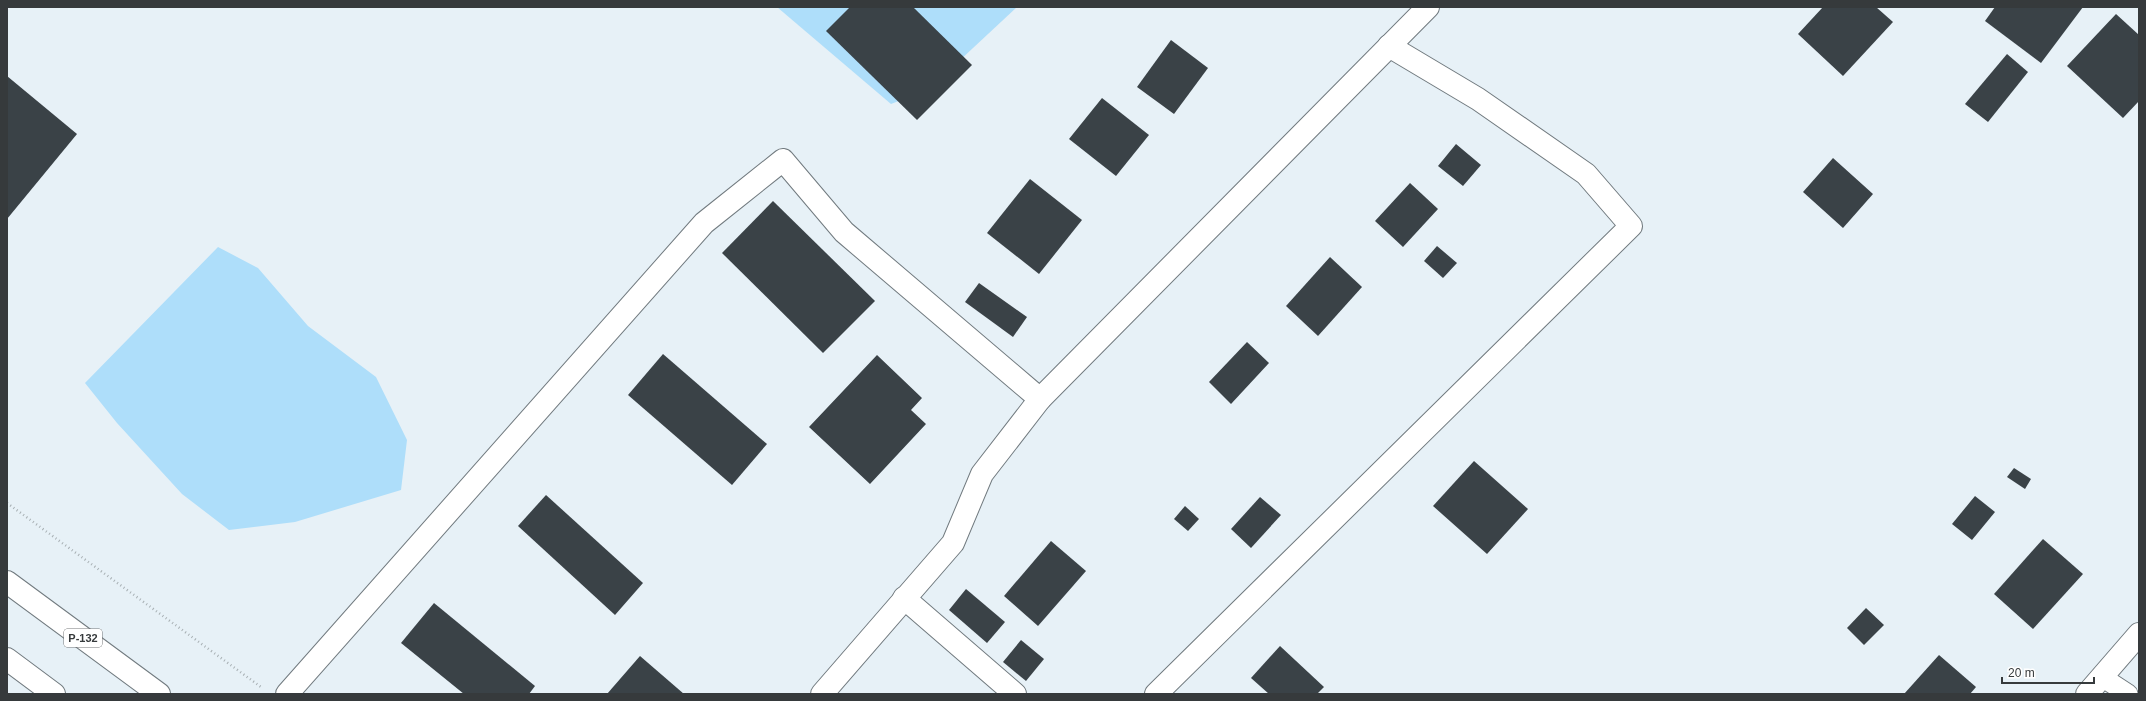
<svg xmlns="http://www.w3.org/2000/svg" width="2146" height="701" font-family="Arial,sans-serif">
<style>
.green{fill:#aedefa}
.building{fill:#3a4247}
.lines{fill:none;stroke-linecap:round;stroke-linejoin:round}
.service-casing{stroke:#717a7f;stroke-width:21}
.minor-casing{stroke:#717a7f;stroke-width:24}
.trunk-casing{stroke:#717a7f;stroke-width:24}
.path{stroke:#a8b0b4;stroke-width:2.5;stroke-dasharray:1 3;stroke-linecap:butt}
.service{stroke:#fff;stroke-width:19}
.minor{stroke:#fff;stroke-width:22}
.trunk{stroke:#fff;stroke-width:22}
.labels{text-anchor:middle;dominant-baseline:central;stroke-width:4;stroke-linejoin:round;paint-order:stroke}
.shield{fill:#fff;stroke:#727576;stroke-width:1}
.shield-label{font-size:11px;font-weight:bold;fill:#363a3c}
</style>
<rect width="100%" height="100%" fill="#e7f1f7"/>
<!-- green -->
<g class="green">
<polygon points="777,7 1017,7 929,89 891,104"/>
<polygon points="218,247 258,268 308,326 376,377 407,440 401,490 295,522 229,530 182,494 117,423 85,383"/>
</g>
<!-- building -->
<g class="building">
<polygon points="850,7 913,7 972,65 917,120 826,31"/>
<polygon points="1823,7 1876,7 1893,22 1843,76 1798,34"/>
<polygon points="1995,7 2083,7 2041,63 1985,21"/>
<polygon points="2116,14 2139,35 2139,101 2123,118 2067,66"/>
<polygon points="1171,40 1208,68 1174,114 1137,87"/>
<polygon points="2007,54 2028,72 1988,122 1965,104"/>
<polygon points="7,76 77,134 7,219"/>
<polygon points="1102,98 1149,135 1116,176 1069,139"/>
<polygon points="1456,144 1481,165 1463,186 1438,166"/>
<polygon points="1833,158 1873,194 1843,228 1803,192"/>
<polygon points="1030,179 1082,220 1039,274 987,233"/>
<polygon points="1410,183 1438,209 1403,247 1375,221"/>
<polygon points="773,201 875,301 823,353 722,253"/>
<polygon points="1437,246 1457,263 1443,278 1424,261"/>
<polygon points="1330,257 1362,287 1318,336 1286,306"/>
<polygon points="979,283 1027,317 1013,337 965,302"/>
<polygon points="1247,342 1269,363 1231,404 1209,382"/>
<polygon points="663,354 767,444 732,485 628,395"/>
<polygon points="877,355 922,398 911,410 926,424 870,484 809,427"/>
<polygon points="1474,461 1528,509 1487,554 1433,506"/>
<polygon points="2014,468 2031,479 2025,489 2007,477"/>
<polygon points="546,495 643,583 615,615 518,526"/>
<polygon points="1975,496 1995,512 1972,540 1952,524"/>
<polygon points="1260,497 1281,515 1251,548 1231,529"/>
<polygon points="1185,506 1199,519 1188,531 1174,519"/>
<polygon points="2043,539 2083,574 2033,629 1994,594"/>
<polygon points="1051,541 1086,571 1038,626 1004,596"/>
<polygon points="966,589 1005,622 987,643 949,610"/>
<polygon points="434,603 535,686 529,694 464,694 401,643"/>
<polygon points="1866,608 1884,625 1864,645 1847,628"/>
<polygon points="1021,640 1044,659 1026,681 1003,662"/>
<polygon points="1280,646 1324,687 1317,694 1269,694 1251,678"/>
<polygon points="1939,655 1976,687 1970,694 1904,694"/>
<polygon points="640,656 684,694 607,694"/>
</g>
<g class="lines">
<!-- service casing -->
<g class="service-casing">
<polyline id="service" points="2102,677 2128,694"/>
</g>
<!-- minor casing -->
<g class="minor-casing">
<g id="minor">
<polyline points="904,598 1015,694"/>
<polyline points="287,694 704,223 783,160 844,232 1040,399"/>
<polyline points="822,694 953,543 982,474 1040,399 1428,7"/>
<polyline points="1156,694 1631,226 1586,174 1478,99 1389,46"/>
<polyline points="2087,694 2139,634"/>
</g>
</g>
<!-- trunk casing -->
<g class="trunk-casing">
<g id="trunk">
<polyline points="7,582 159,694"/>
<polyline points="7,659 54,694"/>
</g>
</g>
<!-- path -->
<polyline class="path" points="7,503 261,687"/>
<!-- service -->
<use href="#service" class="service"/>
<!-- minor -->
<use href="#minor" class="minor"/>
<!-- trunk -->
<use href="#trunk" class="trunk"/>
</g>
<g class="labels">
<!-- shield labels -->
<rect class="shield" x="64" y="629" width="38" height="18" rx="3"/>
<g class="shield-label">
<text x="83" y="638">Р-132</text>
</g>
</g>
<!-- border -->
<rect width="2146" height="701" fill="none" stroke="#363a3c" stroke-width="16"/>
<!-- scale -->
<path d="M2002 677v6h92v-6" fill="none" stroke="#363a3c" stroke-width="2"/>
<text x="2008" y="677" font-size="12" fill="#363a3c" stroke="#ffffff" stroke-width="3" paint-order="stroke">20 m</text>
</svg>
